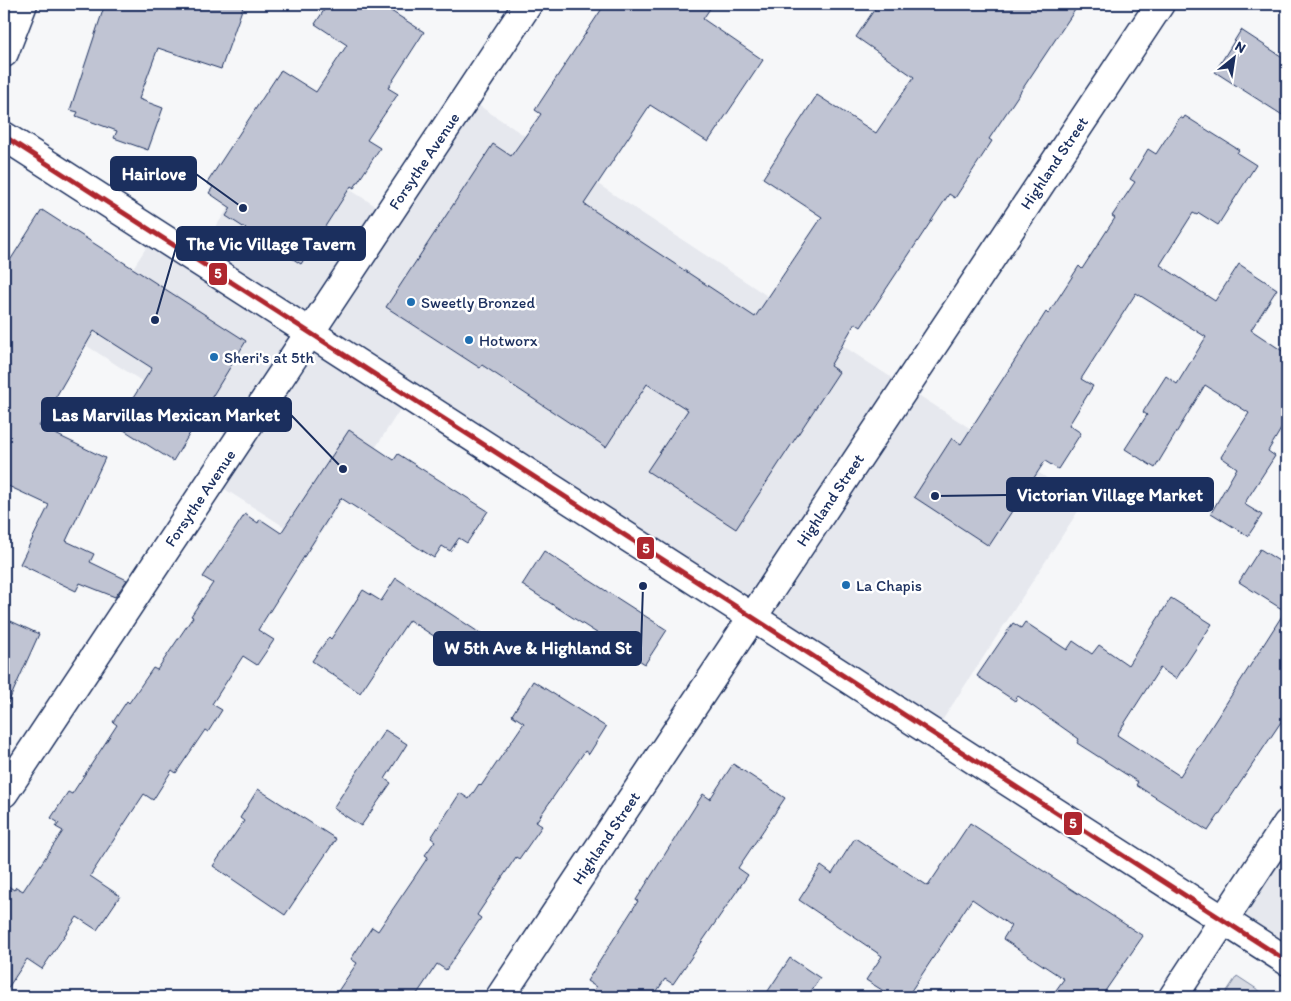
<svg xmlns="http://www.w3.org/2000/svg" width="1291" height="1001" font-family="Itim,sans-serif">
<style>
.built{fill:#e6e8ee}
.green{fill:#d6d9e2;stroke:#7884a0}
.building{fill:#c0c4d3;stroke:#1b2f5e}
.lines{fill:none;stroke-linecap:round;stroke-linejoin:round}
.minor-casing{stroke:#1b2f5e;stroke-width:31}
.major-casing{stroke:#1b2f5e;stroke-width:31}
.minor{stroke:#fff;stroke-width:28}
.major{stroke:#fff;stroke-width:28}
.bus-1-casing{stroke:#fff;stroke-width:9}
.bus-1{stroke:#af272f;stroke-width:5}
.poi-dot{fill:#1f6fb2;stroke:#fff;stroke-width:2}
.labels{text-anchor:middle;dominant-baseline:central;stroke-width:5;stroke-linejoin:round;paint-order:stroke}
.street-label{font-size:16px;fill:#1b2f5e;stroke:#fff}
.poi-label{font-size:16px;fill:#1b2f5e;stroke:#fff;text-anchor:start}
.leader{fill:none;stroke:#1b2f5e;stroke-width:2}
.callout-dot{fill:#1b2f5e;stroke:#fff;stroke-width:2}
.callout{fill:#1b2f5e;stroke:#1b2f5e;stroke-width:2}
.callout-label{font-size:18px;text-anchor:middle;font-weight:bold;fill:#fff}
.line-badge{stroke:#fff;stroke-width:2}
.badge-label{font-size:14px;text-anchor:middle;font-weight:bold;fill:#fff}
</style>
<rect width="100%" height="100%" fill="#f6f7f9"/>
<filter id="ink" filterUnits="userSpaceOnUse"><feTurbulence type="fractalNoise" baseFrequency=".02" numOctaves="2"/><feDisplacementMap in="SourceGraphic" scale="10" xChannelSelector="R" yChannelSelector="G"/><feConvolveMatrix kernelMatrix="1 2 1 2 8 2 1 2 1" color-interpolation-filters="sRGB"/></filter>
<g filter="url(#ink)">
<!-- built -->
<g class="built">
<polygon points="466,97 872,365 1084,502 934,733 408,397 313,545 212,481 237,442 84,344 155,234 195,259 272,140 385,212"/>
<polygon points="1287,824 1287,961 1224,920"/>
</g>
<!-- green -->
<polygon class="green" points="1237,976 1269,997 1223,997"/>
<!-- building -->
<g class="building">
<polygon points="105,4 244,4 221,69 158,48 139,99 163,108 148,150 114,138 117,131 76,116 78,112 70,110"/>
<polygon points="328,4 380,4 424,32 388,88 398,94 367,140 380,148 354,188 351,186 301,264 226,216 231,208 209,193 213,187 207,183 281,70 316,92 347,45 315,24"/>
<polygon points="605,4 713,4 703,19 763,60 708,142 650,105 584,204 755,317 822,217 763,178 817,95 876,133 914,77 856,37 878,4 1079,4 989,139 992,141 955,198 949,194 861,327 855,323 830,366 839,372 736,529 647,471 688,410 647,384 606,447 482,365 480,368 386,307 493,144 511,156 541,114 535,110"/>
<polygon points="1241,30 1287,60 1287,118 1215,72"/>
<polygon points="1185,116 1239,150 1237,153 1256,165 1218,225 1199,213 1197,215 1193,213 1160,265 1215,301 1239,264 1277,289 1251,330 1287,354 1287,419 1268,451 1275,456 1244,504 1262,515 1248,536 1211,513 1237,468 1221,457 1249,413 1205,385 1155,468 1125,449 1147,415 1143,412 1166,376 1177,384 1206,337 1136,293 1081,379 1093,386 1069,425 1081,433 1058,469 1045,461 989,546 914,497 952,438 961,444 1046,312 1048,314 1079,266 1082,269 1115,218 1112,216 1135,182 1130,179 1148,149 1156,154 1180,117 1183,119"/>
<polygon points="42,210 246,341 173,461 116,425 152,368 94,331 39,426 105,458 66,541 94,554 90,562 127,580 115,597 80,583 76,591 20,564 49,505 4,484 4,270"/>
<polygon points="349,430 394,460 398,454 488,511 467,543 459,538 450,551 442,546 434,558 341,498 258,630 274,640 257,665 243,656 212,704 222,710 208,732 205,730 176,773 172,770 153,800 144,794 90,876 120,896 97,930 77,917 42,969 27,959 4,994 4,883 14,890 16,887 23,891 63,831 56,827 59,823 51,818 68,792 72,794 117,725 113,722 127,701 129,703 153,668 157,670 193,617 191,616 213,583 203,577 245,514 258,523 260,519 281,533"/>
<polygon points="1260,549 1287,566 1287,713 1208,831 1136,785 1138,782 1077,743 1079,739 1018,696 1015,701 977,676 1013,623 1021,628 1025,622 1067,650 1073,641 1092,654 1099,645 1128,665 1171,598 1212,624 1176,679 1160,668 1117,735 1180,776 1285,611 1239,582"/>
<polygon points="544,551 667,630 645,664 522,585"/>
<polygon points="396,578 489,639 474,662 409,620 360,693 312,661 329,637 331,639 363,590 381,601"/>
<polygon points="4,618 39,634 4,712"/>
<polygon points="533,681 606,727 589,754 585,751 536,822 542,826 519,859 516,857 477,915 481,918 446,970 437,964 415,997 334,997 357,963 351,959 372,927 378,931 428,857 425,855 435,841 431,838 460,793 469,799 479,784 481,786 524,723 512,715"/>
<polygon points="385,730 407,744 385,779 391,783 361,826 333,808"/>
<polygon points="733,764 785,798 738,868 748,875 673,984 665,979 653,997 589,997 596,987 587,981 638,901 636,900 703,794 710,799"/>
<polygon points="258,789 336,839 285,915 213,866 244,821 240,818"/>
<polygon points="970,823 1143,936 1101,997 1051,997 1064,979 1003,939 1011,926 972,899 907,997 893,997 866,980 882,956 799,900 821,866 832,874 855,838 928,886"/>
<polygon points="790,958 820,978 807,997 764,997"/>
</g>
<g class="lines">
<!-- minor casing -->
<g class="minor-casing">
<g id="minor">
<polyline points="4,53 23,4"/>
<polyline points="4,793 528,4"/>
<polyline points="500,997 1160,4"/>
<polyline points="1173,997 1287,824"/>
</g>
</g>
<!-- major casing -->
<g class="major-casing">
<polyline id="major" points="4,136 1287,961"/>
</g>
<!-- minor -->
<use href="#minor" class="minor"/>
<!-- major -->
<use href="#major" class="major"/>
<!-- bus-1 casing -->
<g class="bus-1-casing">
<polyline id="bus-1" points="4,136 1287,961"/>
</g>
<!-- bus-1 -->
<use href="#bus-1" class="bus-1"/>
</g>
</g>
<!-- markers -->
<g class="poi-dot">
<circle cx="411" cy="302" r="5"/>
<circle cx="469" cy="340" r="5"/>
<circle cx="214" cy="357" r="5"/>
<circle cx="846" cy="585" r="5"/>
</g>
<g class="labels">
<!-- street labels -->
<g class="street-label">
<text transform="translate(424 161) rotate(-56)">Forsythe Avenue</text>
<text transform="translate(1054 163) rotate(-56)">Highland Street</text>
<text transform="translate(200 498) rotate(-56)">Forsythe Avenue</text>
<text transform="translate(830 500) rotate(-56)">Highland Street</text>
<text transform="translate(606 838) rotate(-56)">Highland Street</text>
</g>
<!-- poi labels -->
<g class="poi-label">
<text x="421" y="302">Sweetly Bronzed</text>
<text x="479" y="340">Hotworx</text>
<text x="224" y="357">Sheri's at 5th</text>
<text x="856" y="585">La Chapis</text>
</g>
</g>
<!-- callouts -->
<path class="leader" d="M243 208L196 174M155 320L177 244M343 469L291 415M935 496L1007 495M643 586L641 648"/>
<g class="callout-dot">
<circle cx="243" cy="208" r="5"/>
<circle cx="155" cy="320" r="5"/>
<circle cx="343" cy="469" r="5"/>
<circle cx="935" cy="496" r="5"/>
<circle cx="643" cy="586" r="5"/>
</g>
<g class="callout">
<rect x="111" y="157" width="85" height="33" rx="5"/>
<rect x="177" y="227" width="188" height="33" rx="5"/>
<rect x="42" y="398" width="249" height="33" rx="5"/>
<rect x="1007" y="478" width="206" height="33" rx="5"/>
<rect x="434" y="632" width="207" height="33" rx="5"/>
</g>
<g class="callout-label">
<text x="154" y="180">Hairlove</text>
<text x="271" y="250">The Vic Village Tavern</text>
<text x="166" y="421">Las Marvillas Mexican Market</text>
<text x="1110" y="501">Victorian Village Market</text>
<text x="538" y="654">W 5th Ave &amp; Highland St</text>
</g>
<g class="line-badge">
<rect x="208" y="262" width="20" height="24" rx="5" fill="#af272f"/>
<rect x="636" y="536" width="19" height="24" rx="5" fill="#af272f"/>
<rect x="1063" y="811" width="20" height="25" rx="5" fill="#af272f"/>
</g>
<g class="badge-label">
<text x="218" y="278">5</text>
<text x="646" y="553">5</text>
<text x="1073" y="828">5</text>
</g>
<!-- margin -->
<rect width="1291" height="1001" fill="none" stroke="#fff" stroke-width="20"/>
<rect x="10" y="10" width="1271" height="981" fill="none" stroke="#1b2f5e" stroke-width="2" filter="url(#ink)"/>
<!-- north arrow -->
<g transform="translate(1234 58) rotate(30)" stroke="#ffffff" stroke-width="4" paint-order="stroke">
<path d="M0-4L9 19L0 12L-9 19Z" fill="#1b2f5e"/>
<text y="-8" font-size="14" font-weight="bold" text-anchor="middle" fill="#1b2f5e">N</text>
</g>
</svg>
